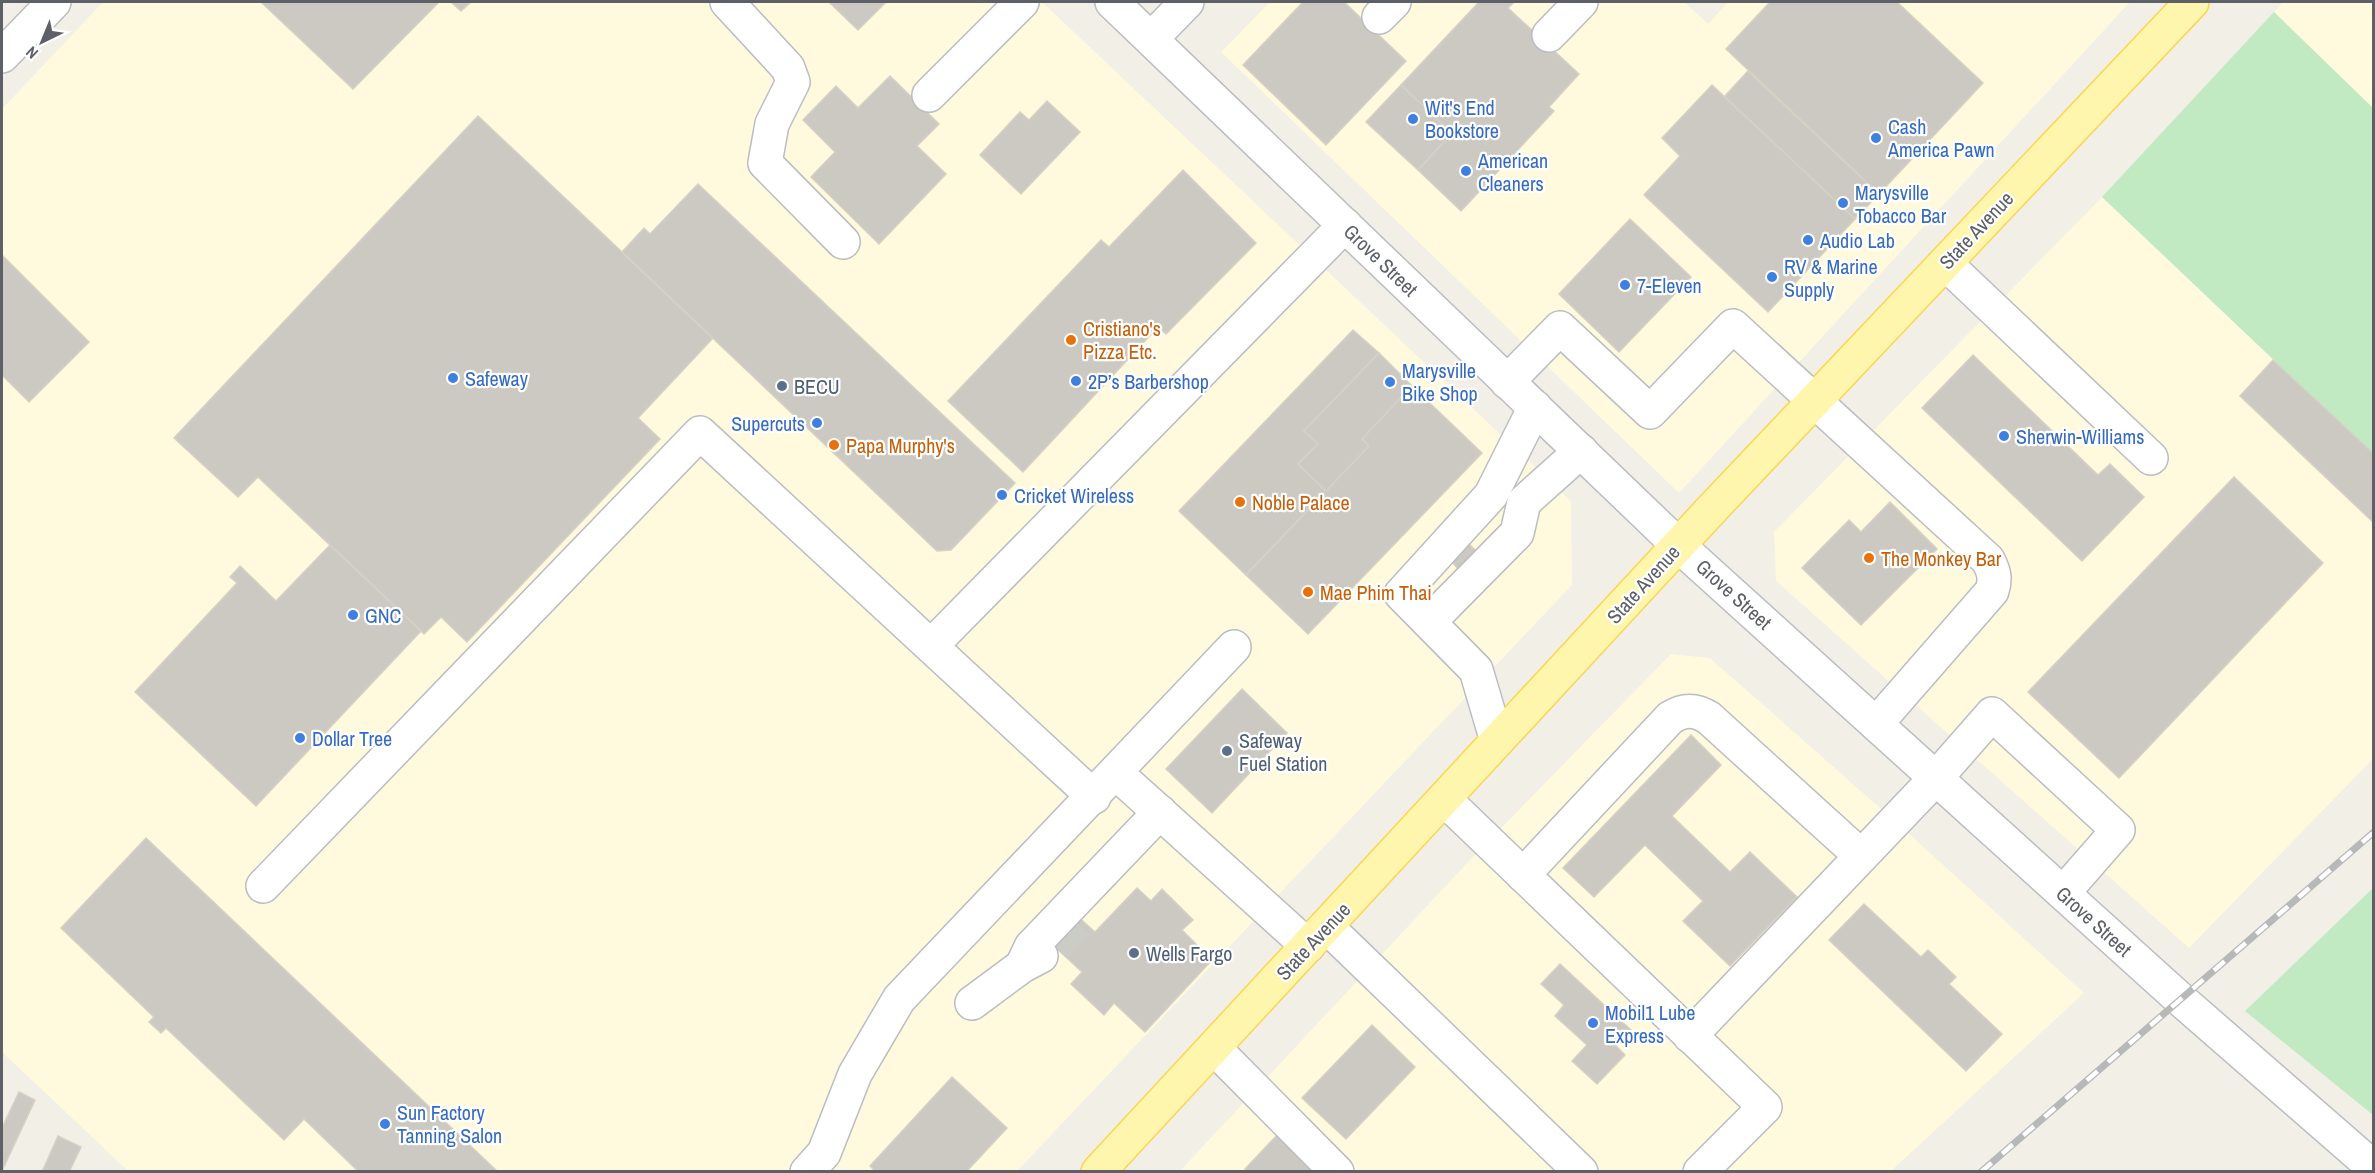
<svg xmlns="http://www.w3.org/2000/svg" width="2375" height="1173" font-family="'Archivo Narrow',sans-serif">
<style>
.commercial{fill:#fff9dd}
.green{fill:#c1eac3}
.building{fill:#ccc9c3;stroke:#d6d1c3;stroke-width:1.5}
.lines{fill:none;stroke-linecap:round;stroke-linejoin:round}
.minor-tunnel{stroke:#ccccc6;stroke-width:33;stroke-dasharray:33 16;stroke-linecap:butt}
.minor-casing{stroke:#babdc2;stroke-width:36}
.major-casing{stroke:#fcd653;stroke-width:36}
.minor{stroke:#fff;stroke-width:33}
.major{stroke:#fff6ad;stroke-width:33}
.rail-casing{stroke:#b7b8b8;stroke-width:7}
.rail{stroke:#fff;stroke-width:4.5;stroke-dasharray:14;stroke-linecap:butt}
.shop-dot{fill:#3f7fe0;stroke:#fff;stroke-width:2}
.food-dot{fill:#e8710a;stroke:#fff;stroke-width:2}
.service-dot{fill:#5c6f8a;stroke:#fff;stroke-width:2}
.labels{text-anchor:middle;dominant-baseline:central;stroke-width:4.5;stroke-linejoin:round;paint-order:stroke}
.shop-label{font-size:20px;fill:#366cbe;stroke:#fff;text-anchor:start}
.street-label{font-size:20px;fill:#5d6167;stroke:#fff}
.food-label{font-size:20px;fill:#c56008;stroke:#fff;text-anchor:start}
.service-label{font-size:20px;fill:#4e5e75;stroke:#fff;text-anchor:start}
</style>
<rect width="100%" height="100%" fill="#f1efe6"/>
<!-- commercial -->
<g class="commercial">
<polygon points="103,2 1042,2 1571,501 1572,585 1017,1171 128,1171 2,1052 2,109"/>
<polygon points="1270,2 1684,2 1708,24 1728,2 2130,2 1679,493 1221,52"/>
<polygon points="2283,2 2373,2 2373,108 2274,12"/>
<polygon points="2102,197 2373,454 2373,759 2189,948 1776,581 1774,532"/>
<polygon points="1671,654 1710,658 1895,821 2084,993 1891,1171 1179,1172 1468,862"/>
</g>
<!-- green -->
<g class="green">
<polygon points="2274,12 2373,108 2373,454 2102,197"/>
<polygon points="2373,888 2373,1115 2245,1011"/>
</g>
<!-- building -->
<g class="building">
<polygon points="261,2 439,2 353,89"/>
<polygon points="451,2 471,2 461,11"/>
<polygon points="829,2 886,2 858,30"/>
<polygon points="1303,2 1344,2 1406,61 1326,145 1243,65"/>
<polygon points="1479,2 1514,2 1508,8 1579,74 1549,107 1554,111 1461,211 1418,170 1452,133 1401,85"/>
<polygon points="1770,2 1897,2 1983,83 1879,194 1726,49"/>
<polygon points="1748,71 1879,194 1855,219 1724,97"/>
<polygon points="890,76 939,124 917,146 946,174 879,244 811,177 835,152 803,120 836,86 858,108"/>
<polygon points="1401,85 1452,133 1418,170 1366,122"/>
<polygon points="1712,85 1855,219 1768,312 1644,195 1680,156 1662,138"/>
<polygon points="1047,101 1080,132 1021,194 980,155 1020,112 1029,120"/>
<polygon points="478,116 713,338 638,418 660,439 467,642 441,617 424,634 258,477 238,497 174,438"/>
<polygon points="1183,170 1256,243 1166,334 1158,327 1023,472 948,401 1101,240 1109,247"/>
<polygon points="698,184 1015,483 951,550 937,551 622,252 644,228 650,234"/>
<polygon points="1630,219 1691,277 1619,352 1559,294"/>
<polygon points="2,255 89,342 29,402 2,375"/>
<polygon points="1353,330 1379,353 1304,431 1318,444 1298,464 1326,491 1246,575 1179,511"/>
<polygon points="1379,353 1412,386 1362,439 1369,446 1326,491 1298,464 1318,444 1304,431"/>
<polygon points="1973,355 2098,475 2110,464 2144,497 2082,561 1922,408"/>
<polygon points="2273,360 2374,454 2374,523 2240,396"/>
<polygon points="1412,386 1482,453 1308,634 1246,575 1369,446 1362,439"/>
<polygon points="2234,477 2323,563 2119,778 2028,692"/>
<polygon points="1890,502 1937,549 1861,625 1802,568 1849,520 1861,532"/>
<polygon points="1468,543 1478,553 1461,572 1450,560"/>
<polygon points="330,545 421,631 256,806 135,692 237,583 230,577 240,566 276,601"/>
<polygon points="1242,689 1287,733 1212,813 1166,769"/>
<polygon points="1691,735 1721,765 1672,816 1730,872 1750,852 1797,897 1730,966 1683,921 1703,901 1645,845 1594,897 1563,868"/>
<polygon points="146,838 498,1172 359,1172 304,1119 284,1140 166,1028 161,1033 149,1022 154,1017 61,928"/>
<polygon points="1137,888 1151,901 1162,889 1193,920 1182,930 1212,960 1145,1032 1114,1003 1104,1015 1071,984 1082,972 1049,941 1075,914 1095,932"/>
<polygon points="1864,904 1921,957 1928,950 1956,977 1949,984 2002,1034 1966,1071 1829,940"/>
<polygon points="1560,964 1631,1030 1616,1046 1625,1055 1597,1084 1572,1061 1587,1045 1555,1016 1564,1005 1541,984"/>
<polygon points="1372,1025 1415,1067 1346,1139 1302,1098"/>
<polygon points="952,1077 1007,1128 966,1172 876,1172 870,1166"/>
<polygon points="19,1092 35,1100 2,1171 2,1128"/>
<polygon points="1279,1133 1320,1172 1248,1172 1245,1169"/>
<polygon points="58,1136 81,1147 69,1172 42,1172"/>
</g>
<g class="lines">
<!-- minor-tunnel -->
<polyline class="minor-tunnel" points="1055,947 1081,920"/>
<!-- minor casing -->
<g class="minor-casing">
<g id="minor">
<polyline points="727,2 788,68 793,82 772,124 765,163 843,242"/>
<polyline points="1112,2 1678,545 2180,999 2374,1168"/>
<polyline points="1379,17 1394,2"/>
<polyline points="1549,35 1581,2"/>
<polyline points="1151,39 1187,2"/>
<polyline points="2,56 54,2"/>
<polyline points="929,95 1022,2"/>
<polyline points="1945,263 2151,458"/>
<path d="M1507 382 1560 328 1650 412 1733 326 1988 560C1994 572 1996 578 1992 591L1876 724"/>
<polyline points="1429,622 1517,533 1524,502 1581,451"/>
<polyline points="931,646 1345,225"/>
<polyline points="1497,741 1476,670 1401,594 1491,495 1535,407"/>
<polyline points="1116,773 1308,946"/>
<polyline points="1444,799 1765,1107 1700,1172"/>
<path d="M1523 875 1670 718C1684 709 1695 709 1709 718L1861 856"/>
<polyline points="263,886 700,433 1094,797"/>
<polyline points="1326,926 1581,1172"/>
<polyline points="1022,966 1031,947 1160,812"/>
<polyline points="972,1003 1022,966 1041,956"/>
<polyline points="1690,1036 1936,778 1992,714 2118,830 2063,893"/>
<polyline points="1214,1048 1337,1172"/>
<polyline points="807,1172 824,1153 855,1074 899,999 1234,647"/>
</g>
</g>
<!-- major casing -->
<g class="major-casing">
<polyline id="major" points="1098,1172 1711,510 2192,2"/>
</g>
<!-- minor -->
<use href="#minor" class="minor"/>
<!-- major -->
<use href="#major" class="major"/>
<!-- rail casing -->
<g class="rail-casing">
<polyline id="rail" points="1981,1172 2374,832"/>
</g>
<!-- rail -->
<use href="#rail" class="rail"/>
</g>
<!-- markers -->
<g class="shop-dot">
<circle cx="1413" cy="119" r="6"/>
<circle cx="1876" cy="138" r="6"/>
<circle cx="1466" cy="171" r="6"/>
<circle cx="1843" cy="203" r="6"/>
<circle cx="1808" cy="240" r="6"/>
<circle cx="1772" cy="277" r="6"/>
<circle cx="1625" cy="285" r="6"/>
<circle cx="453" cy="378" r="6"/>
<circle cx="1076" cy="381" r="6"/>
<circle cx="1390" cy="382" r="6"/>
<circle cx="817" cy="423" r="6"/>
<circle cx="2004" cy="436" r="6"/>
<circle cx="1002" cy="495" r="6"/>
<circle cx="353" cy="615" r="6"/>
<circle cx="300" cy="738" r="6"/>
<circle cx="1593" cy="1023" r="6"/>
<circle cx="385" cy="1124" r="6"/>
</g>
<g class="food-dot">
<circle cx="1071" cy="340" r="6"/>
<circle cx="834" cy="445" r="6"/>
<circle cx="1240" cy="502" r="6"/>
<circle cx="1869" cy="558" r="6"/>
<circle cx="1308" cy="592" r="6"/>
</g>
<g class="service-dot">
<circle cx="782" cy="386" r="6"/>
<circle cx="1227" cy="751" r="6"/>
<circle cx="1134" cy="953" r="6"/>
</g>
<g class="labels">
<!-- shop labels -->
<g class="shop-label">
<text x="1425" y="107">Wit's End<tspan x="1425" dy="23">Bookstore</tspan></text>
<text x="1888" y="126">Cash<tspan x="1888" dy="23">America Pawn</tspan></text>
<text x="1478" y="160">American<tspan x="1478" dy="23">Cleaners</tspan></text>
<text x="1855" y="192">Marysville<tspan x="1855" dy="23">Tobacco Bar</tspan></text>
<text x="1820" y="240">Audio Lab</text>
<text x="1784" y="266">RV &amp; Marine<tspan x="1784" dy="23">Supply</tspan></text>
<text x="1637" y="285">7-Eleven</text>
<text x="1402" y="370">Marysville<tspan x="1402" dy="23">Bike Shop</tspan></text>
<text x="465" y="378">Safeway</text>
<text x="1088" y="381">2P’s Barbershop</text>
<text x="805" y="423" text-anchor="end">Supercuts</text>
<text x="2016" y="436">Sherwin-Williams</text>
<text x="1014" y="495">Cricket Wireless</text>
<text x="365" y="615">GNC</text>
<text x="312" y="738">Dollar Tree</text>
<text x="1605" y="1012">Mobil1 Lube<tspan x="1605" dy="23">Express</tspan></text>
<text x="397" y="1112">Sun Factory<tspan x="397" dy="23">Tanning Salon</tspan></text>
</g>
<!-- street labels -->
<g class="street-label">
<text transform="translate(1976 230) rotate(-47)">State Avenue</text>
<text transform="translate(1381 260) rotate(44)">Grove Street</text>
<text transform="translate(1643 584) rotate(-48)">State Avenue</text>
<text transform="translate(1734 594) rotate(42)">Grove Street</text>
<text transform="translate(2094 921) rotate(42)">Grove Street</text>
<text transform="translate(1313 941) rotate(-47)">State Avenue</text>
</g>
<!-- food labels -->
<g class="food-label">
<text x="1083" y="328">Cristiano's<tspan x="1083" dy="23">Pizza Etc.</tspan></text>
<text x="846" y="445">Papa Murphy's</text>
<text x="1252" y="502">Noble Palace</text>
<text x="1881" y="558">The Monkey Bar</text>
<text x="1320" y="592">Mae Phim Thai</text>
</g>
<!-- service labels -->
<g class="service-label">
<text x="794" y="386">BECU</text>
<text x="1239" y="740">Safeway<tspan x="1239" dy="23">Fuel Station</tspan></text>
<text x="1146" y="953">Wells Fargo</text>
</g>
</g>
<!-- border -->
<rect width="2375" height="1173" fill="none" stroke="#5d6167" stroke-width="6"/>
<!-- north arrow -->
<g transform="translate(42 42) rotate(223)" stroke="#ffffff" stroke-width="4.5" paint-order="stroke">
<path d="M0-4.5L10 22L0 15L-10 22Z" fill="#5d6167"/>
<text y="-9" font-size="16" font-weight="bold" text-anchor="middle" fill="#5d6167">N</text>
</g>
</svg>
